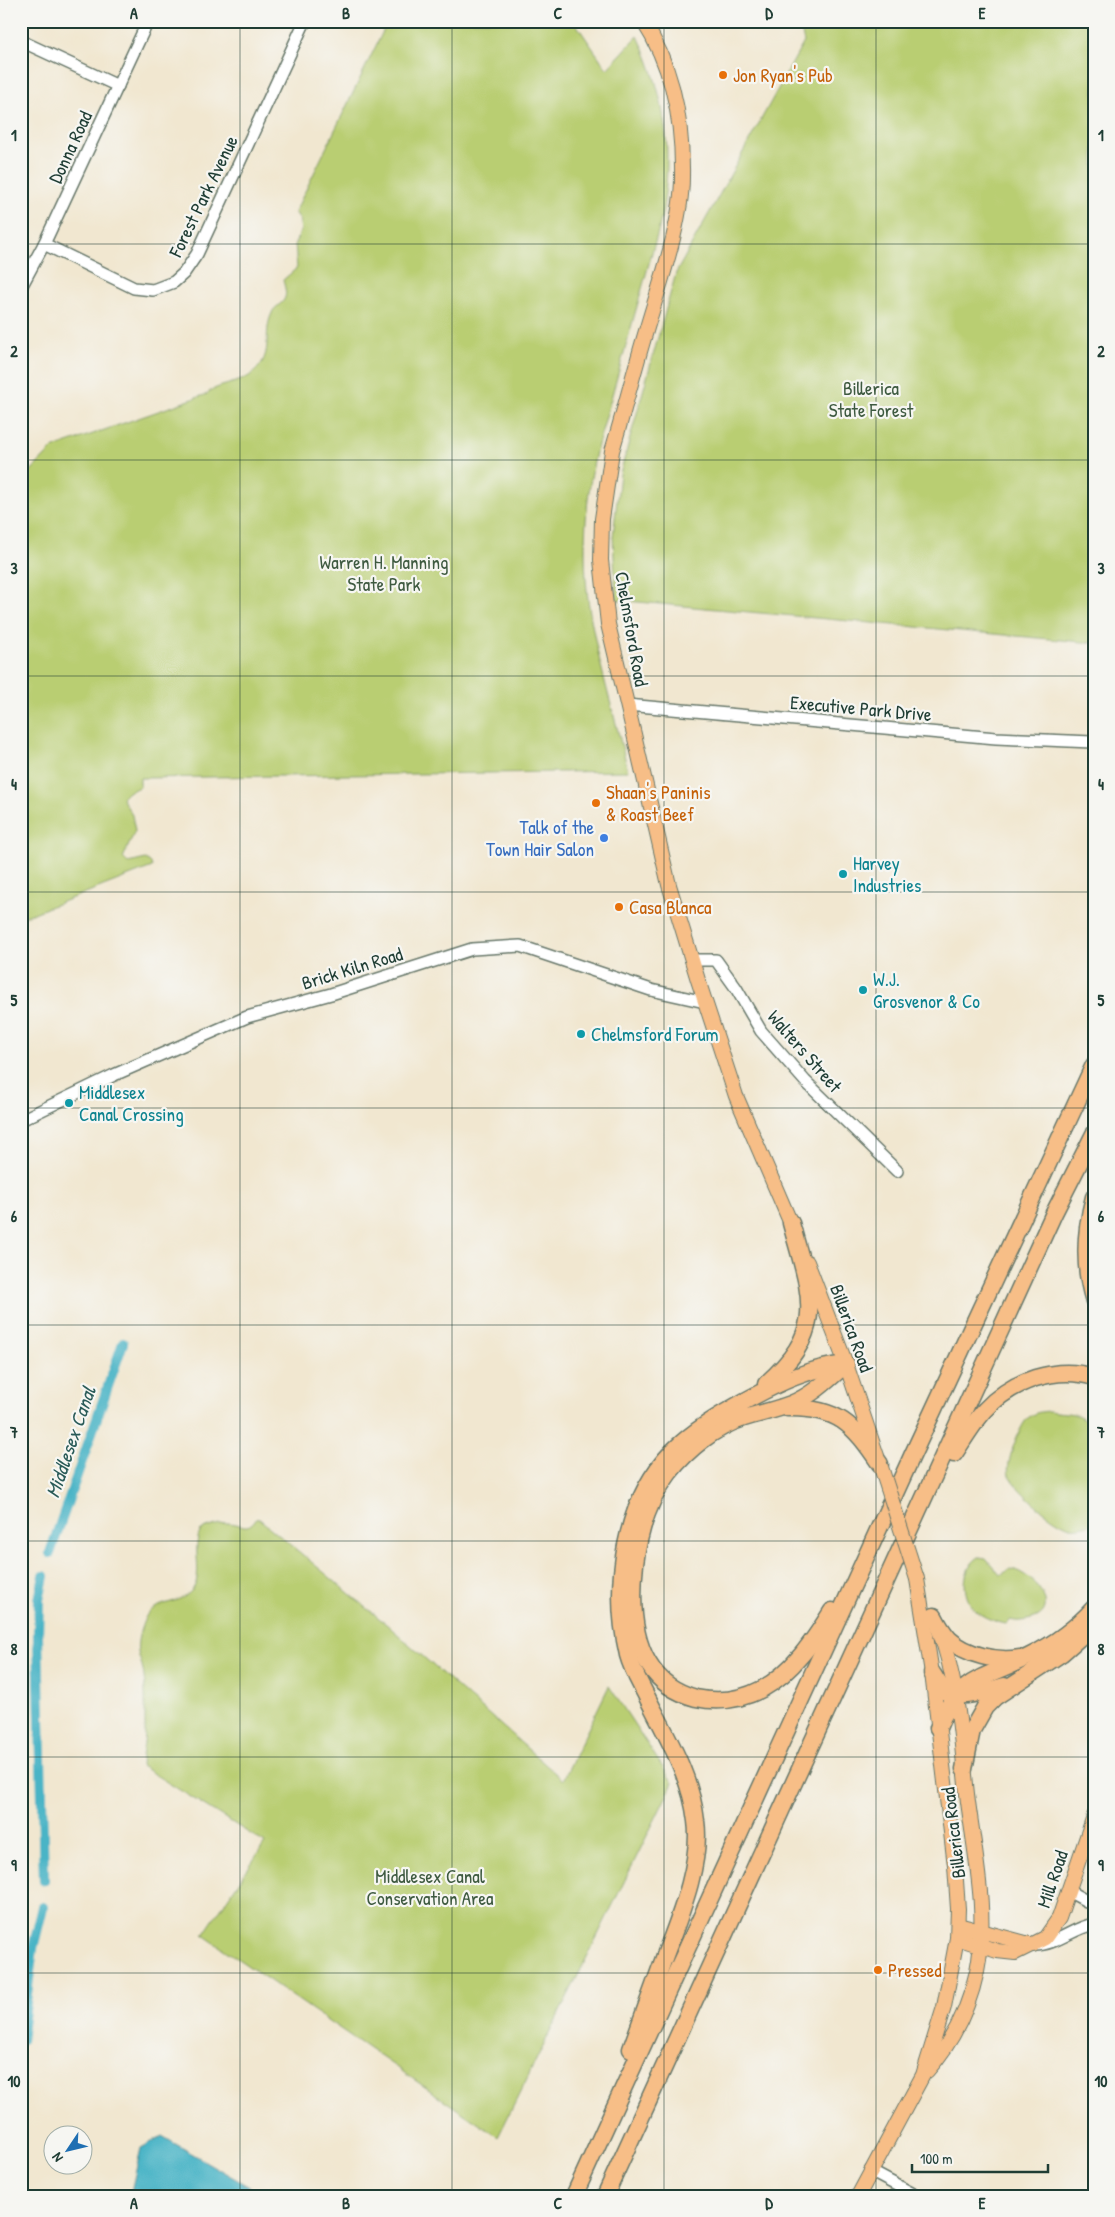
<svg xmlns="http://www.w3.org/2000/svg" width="1115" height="2217" font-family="'Patrick Hand',sans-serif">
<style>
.green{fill:#b9ce72;stroke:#6c8653}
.water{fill:#49b4c6;stroke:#34787d}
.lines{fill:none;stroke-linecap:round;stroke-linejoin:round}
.canal{stroke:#49b4c6;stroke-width:10}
.minor-casing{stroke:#68786b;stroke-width:14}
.major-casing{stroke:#68786b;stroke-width:16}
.highway-casing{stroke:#68786b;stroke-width:19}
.minor{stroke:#fff;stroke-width:11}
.major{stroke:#f7be87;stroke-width:14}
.highway{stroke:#f7be87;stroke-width:16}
.major-bridge-casing{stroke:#68786b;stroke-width:16;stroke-linecap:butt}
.major-bridge{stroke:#f7be87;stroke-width:14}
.grid{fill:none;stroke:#1f3d34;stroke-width:1;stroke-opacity:0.55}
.food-dot{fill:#e8710a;stroke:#f6f6f2;stroke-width:2}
.shop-dot{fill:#3f7fe0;stroke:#f6f6f2;stroke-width:2}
.culture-dot{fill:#0f9aa8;stroke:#f6f6f2;stroke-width:2}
.labels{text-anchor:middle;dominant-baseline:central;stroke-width:4.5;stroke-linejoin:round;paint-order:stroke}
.food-label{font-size:19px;fill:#c56008;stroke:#f6f6f2;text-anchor:start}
.street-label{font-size:19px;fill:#1f3d34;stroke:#f6f6f2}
.park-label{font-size:19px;fill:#3e5a40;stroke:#f6f6f2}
.shop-label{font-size:19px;fill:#366cbe;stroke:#f6f6f2;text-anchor:end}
.culture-label{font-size:19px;fill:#0d838f;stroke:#f6f6f2;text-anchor:start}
.water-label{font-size:20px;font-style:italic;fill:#2a5b58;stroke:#f6f6f2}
.neatline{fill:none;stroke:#1f3d34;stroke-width:2}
.grid-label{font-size:16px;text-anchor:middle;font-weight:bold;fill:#1f3d34}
</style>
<rect width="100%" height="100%" fill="#f6f6f2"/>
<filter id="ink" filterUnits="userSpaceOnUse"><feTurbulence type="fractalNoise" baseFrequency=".02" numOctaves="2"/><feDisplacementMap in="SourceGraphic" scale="10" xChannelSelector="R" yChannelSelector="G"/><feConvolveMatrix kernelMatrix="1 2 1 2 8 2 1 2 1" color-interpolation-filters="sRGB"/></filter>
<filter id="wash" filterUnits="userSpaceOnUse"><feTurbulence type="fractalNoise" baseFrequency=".0096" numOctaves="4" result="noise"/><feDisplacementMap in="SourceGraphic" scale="20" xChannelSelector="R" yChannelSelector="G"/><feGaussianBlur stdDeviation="1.12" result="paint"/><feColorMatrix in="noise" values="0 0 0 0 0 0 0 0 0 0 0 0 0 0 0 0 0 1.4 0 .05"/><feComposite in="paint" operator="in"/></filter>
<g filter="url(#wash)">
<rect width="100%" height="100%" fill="#f1e7d0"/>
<!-- green -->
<g class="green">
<path d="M388 21H574L607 69 638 36C667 97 675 161 659 228L596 452C584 507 581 563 591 619 600 670 616 720 628 771L140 778V787L128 792 122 798 132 815 135 831 123 858 128 863 146 859 151 863 152 867 21 918V481L53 448 207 394C214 385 238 384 249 376 277 356 261 336 272 313 273 309 277 307 280 304 289 297 285 289 283 280L297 268 295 243 301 230 299 218 295 212Z"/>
<polygon points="799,21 1094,21 1094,643 616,600 613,536 620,474 676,273 804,42"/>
<path d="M1049 1411C1071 1415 1078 1409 1094 1430V1524C1086 1526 1078 1528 1071 1527 1054 1523 1017 1491 1009 1475 1005 1465 1019 1426 1028 1418 1034 1412 1041 1412 1049 1411Z"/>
<path d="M257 1517 385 1623 563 1780 609 1686 673 1783 498 2137 203 1935 265 1843 141 1766C142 1752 146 1737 145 1724 145 1706 146 1687 143 1670 142 1664 139 1658 138 1652 136 1642 141 1627 145 1618 155 1598 187 1607 196 1583 201 1566 192 1546 201 1530 210 1527 220 1523 229 1523 243 1524 248 1532 257 1517Z"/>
<path d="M979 1557 986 1558 1000 1575 1011 1569C1034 1573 1066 1614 1027 1620 1021 1621 1017 1622 1011 1620L1006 1624C996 1622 981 1617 974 1609 961 1594 962 1568 979 1557Z"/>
</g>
<!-- water -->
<polygon class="water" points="162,2136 265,2196 130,2196 141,2148"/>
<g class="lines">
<!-- canal -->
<g class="canal">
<polyline points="50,1553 123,1343"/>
<polyline points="44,1576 39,1600 38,1636 44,1880"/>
<polyline points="21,2040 33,1948 43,1907"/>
</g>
</g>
</g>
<g filter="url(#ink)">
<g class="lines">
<!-- minor casing -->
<g class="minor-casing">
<g id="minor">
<polyline points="21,41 118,86"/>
<polyline points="44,244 134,288 153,290 174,282 184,273 197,254 305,21"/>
<polyline points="21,287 44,244 148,21"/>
<polyline points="627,705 996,738 1092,742"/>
<polyline points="692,960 716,960 736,988 761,1031 805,1081 897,1171"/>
<polyline points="21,1120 114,1075 247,1017 331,994 472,949 520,946 651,990 705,1002"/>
<polyline points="1068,1891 1094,1905"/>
<path d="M1035 1945C1056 1945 1073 1928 1094 1924"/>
<polyline points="870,2171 917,2196"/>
</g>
</g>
<!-- major casing -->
<g class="major-casing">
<g id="major">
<path d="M643 21C673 67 683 123 682 177 682 223 659 286 646 331 634 371 624 411 612 451L602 519 601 560 608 624 630 717 669 885 698 980 736 1096 795 1233"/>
<polyline points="807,1262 846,1364 877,1456"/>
<polyline points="958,1925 1033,1945"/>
<polyline points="957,1938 997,1951 1015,1953 1045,1938 1059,1918 1094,1816"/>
<path d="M927 2071C952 2043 969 2008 977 1971 989 1913 974 1851 967 1794 961 1739 958 1681 939 1630"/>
<polyline points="858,2196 923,2075 944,2007 957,1938 958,1909 955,1866 932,1673 917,1579"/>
</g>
</g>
<!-- highway casing -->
<g class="highway-casing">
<g id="highway">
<path d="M1094 1197C1085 1231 1083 1267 1094 1301"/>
<path d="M766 1384C829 1328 810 1295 791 1223"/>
<path d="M787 1408C838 1407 853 1424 880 1464"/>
<path d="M954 1454C964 1439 973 1423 985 1410 1012 1381 1055 1365 1094 1377"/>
<path d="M832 1611C814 1640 793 1672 762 1689 741 1700 719 1703 696 1698 634 1682 629 1618 635 1564 639 1532 649 1499 669 1473 688 1449 715 1427 744 1418 760 1413 776 1410 791 1404 813 1395 829 1379 846 1364"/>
<path d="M934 1616C938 1624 943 1632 949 1639 966 1655 997 1662 1019 1658"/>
<path d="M932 1673C937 1680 941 1690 950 1694 961 1699 992 1690 1004 1686"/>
<path d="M938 1728C957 1677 987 1678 1030 1656 1054 1644 1076 1628 1094 1608"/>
<polyline points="964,1769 972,1730 985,1707 995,1697 1062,1653 1094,1625"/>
<path d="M631 2049C642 2018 653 1988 664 1958 679 1918 702 1864 696 1821 691 1776 667 1737 647 1697 640 1683 632 1670 628 1655 612 1587 623 1502 673 1451 694 1430 720 1415 745 1401 778 1383 809 1368 846 1364"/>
<polyline points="574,2196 912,1456 1094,1065"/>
<polyline points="605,2196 1054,1213 1094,1134"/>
</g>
</g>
<!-- minor -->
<use href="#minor" class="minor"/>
<!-- major -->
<use href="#major" class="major"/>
<!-- highway -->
<use href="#highway" class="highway"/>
<!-- major-bridge casing -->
<g class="major-bridge-casing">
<polyline id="major-bridge" points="880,1464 917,1579"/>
</g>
<!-- major-bridge -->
<use href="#major-bridge" class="major-bridge"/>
</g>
</g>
<!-- grid -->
<path class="grid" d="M240 21V2196M452 21V2196M664 21V2196M876 21V2196M21 244H1094M21 460H1094M21 676H1094M21 892H1094M21 1108H1094M21 1325H1094M21 1541H1094M21 1757H1094M21 1973H1094"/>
<!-- markers -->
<g class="food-dot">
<circle cx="723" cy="75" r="5"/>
<circle cx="596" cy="803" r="5"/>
<circle cx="619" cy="907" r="5"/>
<circle cx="878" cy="1970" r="5"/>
</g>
<circle class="shop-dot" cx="604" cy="838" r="5"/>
<g class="culture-dot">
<circle cx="843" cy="874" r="5"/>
<circle cx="863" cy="990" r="5"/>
<circle cx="581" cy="1034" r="5"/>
<circle cx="69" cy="1103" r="5"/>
</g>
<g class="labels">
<!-- food labels -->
<g class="food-label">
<text x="733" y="75">Jon Ryan's Pub</text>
<text x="606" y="792">Shaan's Paninis<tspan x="606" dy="22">&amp; Roast Beef</tspan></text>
<text x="629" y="907">Casa Blanca</text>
<text x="888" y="1970">Pressed</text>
</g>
<!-- street labels -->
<g class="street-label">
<text transform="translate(70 147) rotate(-65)">Donna Road</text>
<text transform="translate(203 196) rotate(-64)">Forest Park Avenue</text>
<text transform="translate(632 629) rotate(80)">Chelmsford Road</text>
<text transform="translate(861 708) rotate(5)">Executive Park Drive</text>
<text transform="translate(352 968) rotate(-17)">Brick Kiln Road</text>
<text transform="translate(805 1051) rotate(49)">Walters Street</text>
<text transform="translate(852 1328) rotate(70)">Billerica Road</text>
<text transform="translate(953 1833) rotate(-97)">Billerica Road</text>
<text transform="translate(1052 1879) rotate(-71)">Mill Road</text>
</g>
<!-- park labels -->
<g class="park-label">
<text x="871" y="388">Billerica<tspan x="871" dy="22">State Forest</tspan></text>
<text x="384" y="562">Warren H. Manning<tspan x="384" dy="22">State Park</tspan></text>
<text x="430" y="1876">Middlesex Canal<tspan x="430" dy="22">Conservation Area</tspan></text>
</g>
<!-- shop labels -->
<g class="shop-label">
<text x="594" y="827">Talk of the<tspan x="594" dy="22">Town Hair Salon</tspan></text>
</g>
<!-- culture labels -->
<g class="culture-label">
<text x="853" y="863">Harvey<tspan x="853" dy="22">Industries</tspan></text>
<text x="873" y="979">W.J.<tspan x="873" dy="22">Grosvenor &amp; Co</tspan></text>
<text x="591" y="1034">Chelmsford Forum</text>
<text x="79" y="1092">Middlesex<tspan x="79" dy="22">Canal Crossing</tspan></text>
</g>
<!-- water labels -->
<g class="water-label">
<text transform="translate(70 1442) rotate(-71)">Middlesex Canal</text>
</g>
</g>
<!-- margin -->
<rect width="1115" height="2217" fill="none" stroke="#f6f6f2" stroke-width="55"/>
<!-- north arrow -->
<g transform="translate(68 2150) rotate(235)"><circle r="24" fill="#f6f6f2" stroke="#a0aca6"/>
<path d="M0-4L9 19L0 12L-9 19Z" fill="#1f6fb2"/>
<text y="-8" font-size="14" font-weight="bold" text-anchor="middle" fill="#1f3d34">N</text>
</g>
<!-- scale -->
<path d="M912 2164v8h136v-8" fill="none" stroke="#1f3d34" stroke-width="2.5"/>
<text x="920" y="2164" font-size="15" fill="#1f3d34" stroke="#f6f6f2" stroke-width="4" paint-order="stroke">100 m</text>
<rect x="28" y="28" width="1060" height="2162" class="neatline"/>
<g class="grid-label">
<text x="134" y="19">A</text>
<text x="346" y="19">B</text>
<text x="558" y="19">C</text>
<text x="769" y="19">D</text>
<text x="982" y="19">E</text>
<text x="14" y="141">1</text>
<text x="1101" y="141">1</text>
<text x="14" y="357">2</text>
<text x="1101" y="357">2</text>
<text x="14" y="574">3</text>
<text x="1101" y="574">3</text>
<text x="14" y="790">4</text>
<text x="1101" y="790">4</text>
<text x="14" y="1006">5</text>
<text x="1101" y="1006">5</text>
<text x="14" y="1222">6</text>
<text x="1101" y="1222">6</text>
<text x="14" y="1438">7</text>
<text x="1101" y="1438">7</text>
<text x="14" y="1655">8</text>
<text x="1101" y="1655">8</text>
<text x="14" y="1871">9</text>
<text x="1101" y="1871">9</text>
<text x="14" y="2087">10</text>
<text x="1101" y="2087">10</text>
<text x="134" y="2209">A</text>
<text x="346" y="2209">B</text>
<text x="558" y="2209">C</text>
<text x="769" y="2209">D</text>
<text x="982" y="2209">E</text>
</g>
</svg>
